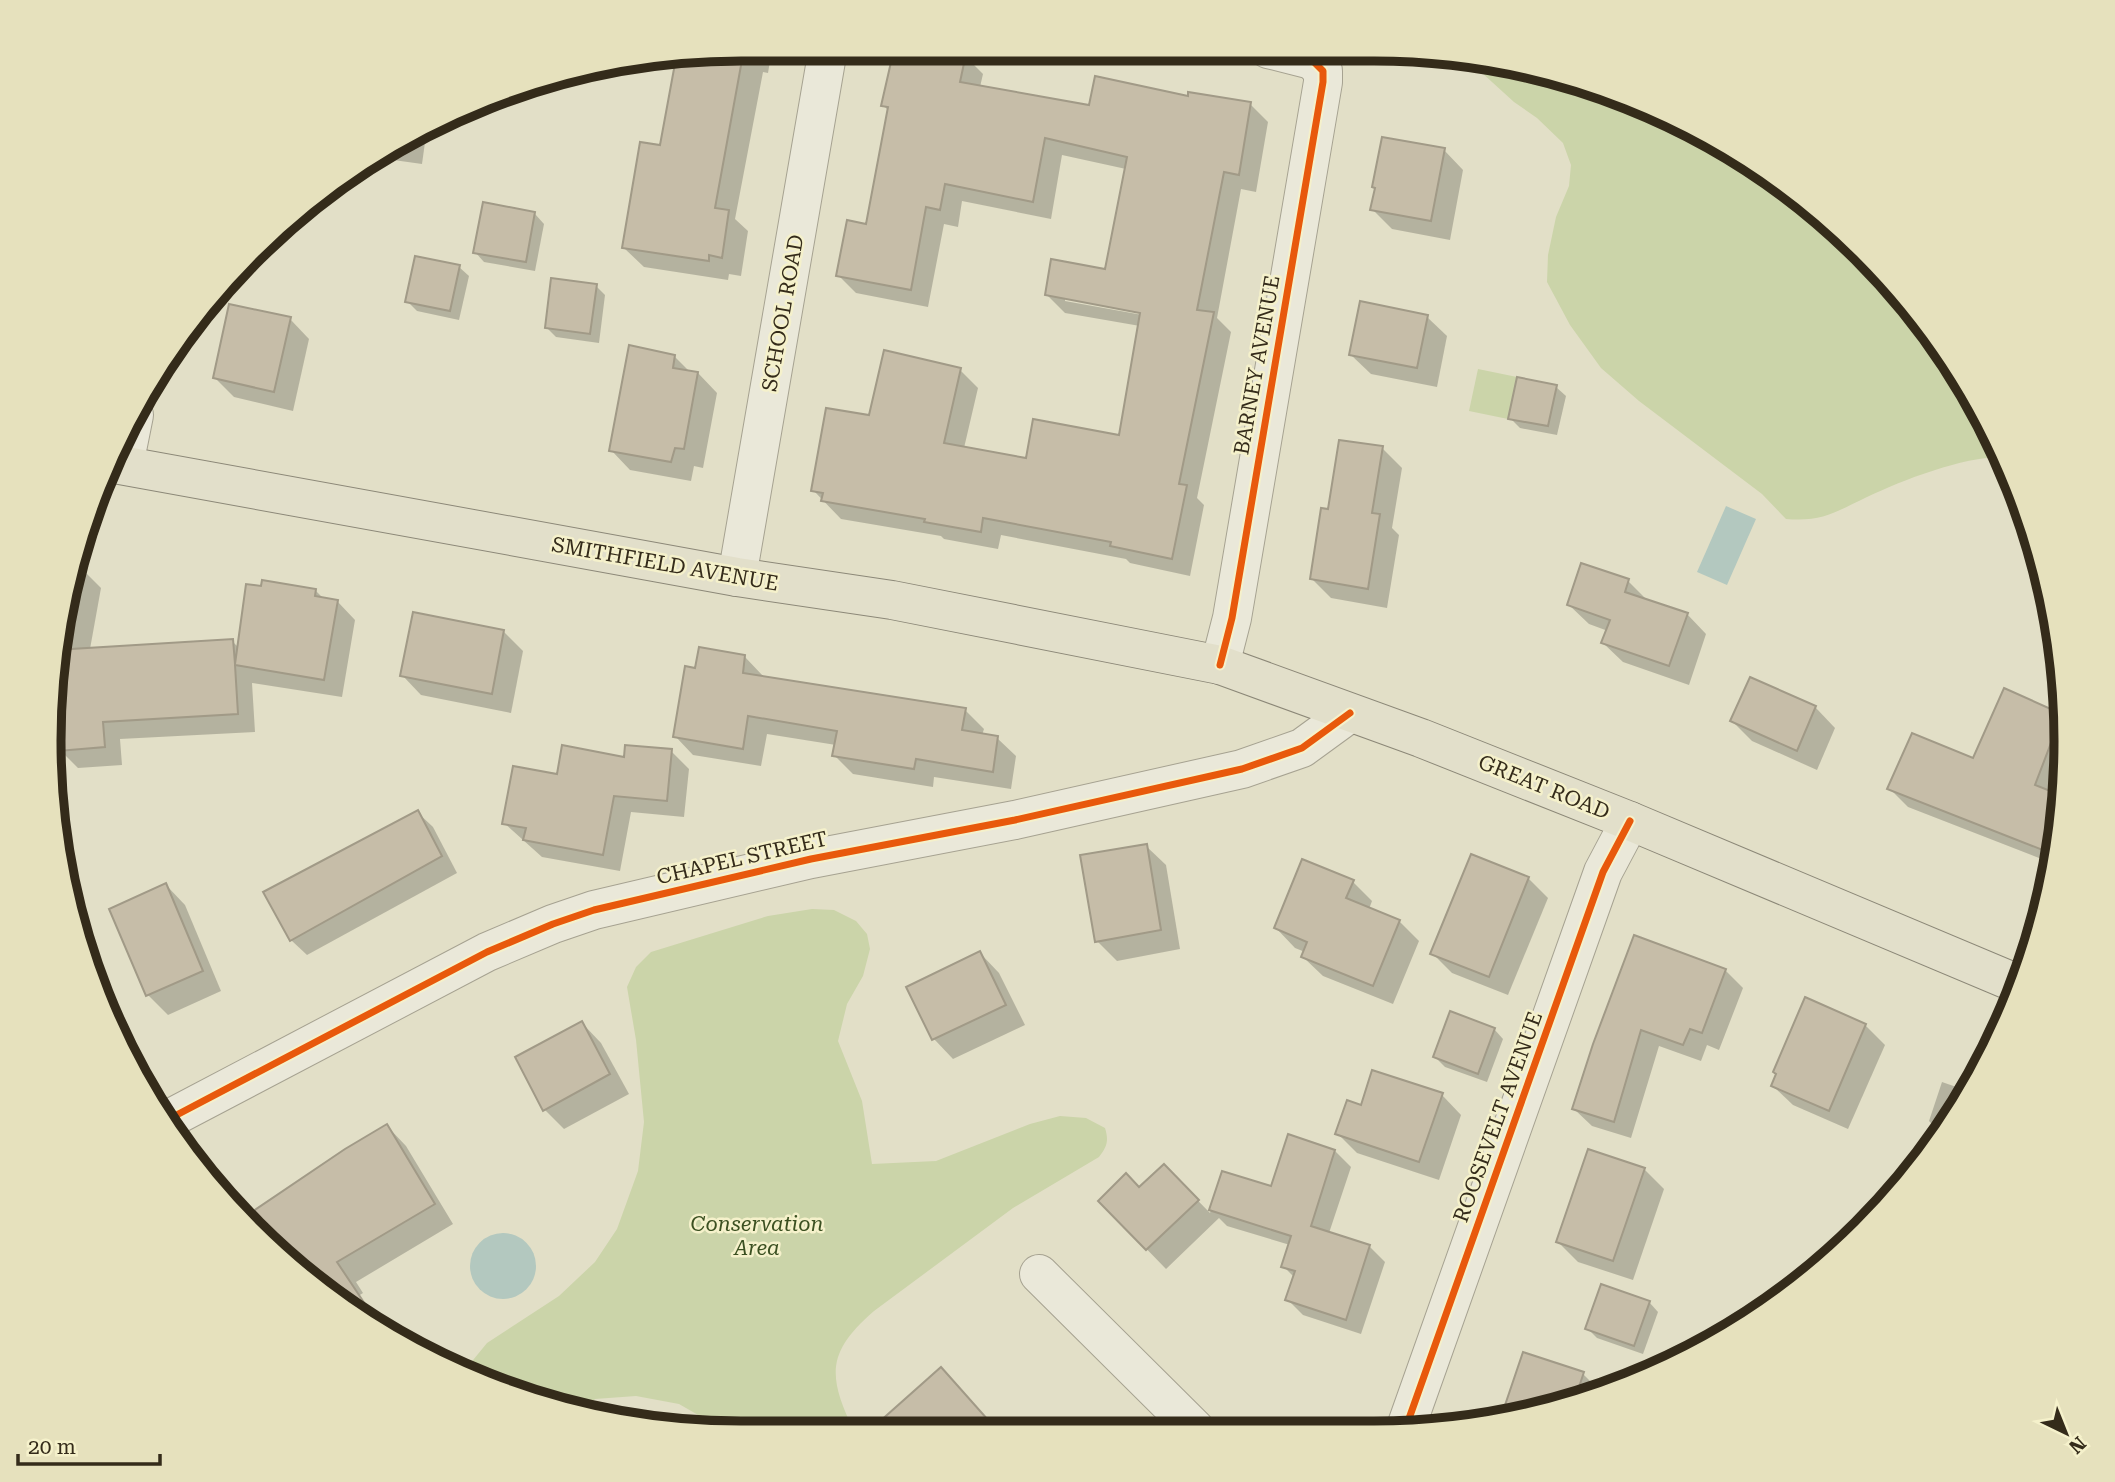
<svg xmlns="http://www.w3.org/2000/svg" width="2115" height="1482" font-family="'Roboto Serif',serif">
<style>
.green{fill:#cbd4a9}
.water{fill:#b3c8bf}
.shadow{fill:#0003;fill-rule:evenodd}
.building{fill:#c6bda8;stroke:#a19a87;stroke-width:2}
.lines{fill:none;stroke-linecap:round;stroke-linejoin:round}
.minor-casing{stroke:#a6a291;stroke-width:40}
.major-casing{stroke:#8c8878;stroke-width:40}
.minor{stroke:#eae8d9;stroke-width:38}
.major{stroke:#e2dfca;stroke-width:38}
.cycleway-casing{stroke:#f5f1cb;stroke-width:11}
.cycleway{stroke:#e8590c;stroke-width:7}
.labels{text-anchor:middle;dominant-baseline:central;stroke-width:5;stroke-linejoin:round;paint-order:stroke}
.street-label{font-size:21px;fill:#342b1a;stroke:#f5f1cb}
.park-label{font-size:21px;font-style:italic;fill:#3b5021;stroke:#f5f1cb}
.rim{fill:none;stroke:#342b1a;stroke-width:9}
</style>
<rect width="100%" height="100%" fill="#e2dfc7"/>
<!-- green -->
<g class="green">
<path d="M1471 59 1509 62 1638 102 1720 142 1830 220 1894 284 1973 395 2002 457C1962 457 1903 480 1867 497 1835 512 1823 522 1786 519L1762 494 1639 401 1601 368 1570 325 1547 282 1548 255 1556 217 1569 186 1571 165 1563 143 1537 118 1514 102 1481 72Z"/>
<polygon points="1478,369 1517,377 1508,419 1469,411"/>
<path d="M812 909 834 910 856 921 867 934 870 949 863 976 847 1004 838 1041 862 1101 872 1164 936 1161 1030 1124 1060 1116 1086 1118 1105 1128C1109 1141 1107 1147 1099 1157L1013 1208 874 1311C827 1352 827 1375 854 1431H726L679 1404 636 1396 595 1399 581 1413 562 1410 467 1374 469 1365 487 1343 559 1296 595 1262 617 1229 638 1171 644 1122 636 1040 627 987 636 967 651 952 768 916Z"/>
</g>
<!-- water -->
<g class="water">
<polygon points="1726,506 1756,519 1727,585 1697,572"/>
<circle cx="503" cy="1266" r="33"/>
</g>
<!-- shadow -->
<g class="shadow">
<polygon points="741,49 772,49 768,73 763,72 735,219 748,231 741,276 729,274 728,280 644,267 624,248 661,147 677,57"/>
<path d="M965 56 983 74 980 87 1090 107 1189 98 1250 104 1268 122 1256 192 1241 189 1217 318 1231 332 1197 498 1204 505 1190 576 1130 563 1126 559 1001 535 998 549 944 539 941 536 841 519 813 490 870 417 960 370 978 388 964 448 1027 460 1121 437 1140 326 1065 313 1047 295 1107 271 1126 169 1062 155 1051 219 962 201 958 227 944 224 928 307 856 293 838 275 867 226 889 111 883 105ZM1065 297 1149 312 1148 316 1065 301Z"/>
<polygon points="427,128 422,164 372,157"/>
<polygon points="1444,150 1463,170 1450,240 1392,229 1372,209 1376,189 1374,187"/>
<polygon points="535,214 544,224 535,271 484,262 475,252"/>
<polygon points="459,267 469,276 459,320 417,311 407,301"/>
<polygon points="596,286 605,295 599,343 556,337 547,328"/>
<polygon points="1427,317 1447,336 1437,387 1371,374 1351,355"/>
<polygon points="290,319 309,339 293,411 234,397 215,378"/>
<polygon points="674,356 690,372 698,373 717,393 703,468 694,466 691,481 630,470 611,450"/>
<polygon points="1556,387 1566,396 1557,435 1520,428 1510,418"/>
<polygon points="1382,448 1402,468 1392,528 1399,535 1387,608 1331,598 1311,578 1329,511"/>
<polygon points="77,567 81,568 101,588 90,649 232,641 239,648 315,590 324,599 337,601 355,620 342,697 252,683 255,732 120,739 122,765 78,768 60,750 55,690 55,651"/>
<polygon points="1628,581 1649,602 1687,614 1706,634 1689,685 1623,662 1603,643 1608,631 1589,624 1569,605"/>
<polygon points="504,632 523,651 511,713 421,695 402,675"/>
<polygon points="745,657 763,676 763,678 965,710 984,729 982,735 997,738 1016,756 1011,789 934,777 933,787 853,774 834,755 836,745 767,734 761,766 693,755 675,736 697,670"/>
<polygon points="1751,680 1816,708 1835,728 1817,770 1752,741 1732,721"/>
<polygon points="2005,691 2062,716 2064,775 2056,795 2063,797 2052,863 1908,807 1890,789 1974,760"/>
<polygon points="671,751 689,769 684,817 631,812 620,871 542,857 504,823 625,759"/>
<polygon points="417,812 433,827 457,873 307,955 291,940"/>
<polygon points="1146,846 1166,865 1180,949 1117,961 1097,941"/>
<polygon points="1528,878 1548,898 1508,995 1452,973 1432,953"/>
<polygon points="1353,882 1372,901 1369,909 1399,921 1419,941 1393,1004 1323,976 1303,957 1305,952 1295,948 1276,928"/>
<polygon points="166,885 185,905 221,991 168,1015 148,995"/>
<polygon points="980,953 999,973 1025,1025 953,1059 934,1039 909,988"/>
<polygon points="1725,970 1743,988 1719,1050 1707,1045 1701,1061 1659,1046 1631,1138 1592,1126 1574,1109 1595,1045"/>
<polygon points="582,1023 601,1043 629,1094 564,1129 544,1109"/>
<polygon points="1865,1025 1885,1045 1848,1129 1793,1105 1773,1086 1778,1075"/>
<polygon points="1494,1029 1503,1039 1487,1082 1445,1067 1435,1057"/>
<polygon points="1942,1082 1968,1091 1941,1133 1929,1121"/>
<polygon points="1442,1095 1461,1115 1439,1180 1357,1153 1337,1133 1362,1107"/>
<polygon points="387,1126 406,1146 453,1224 356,1282 363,1293 344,1305 320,1290 244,1219 346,1150"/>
<polygon points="1335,1151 1351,1167 1329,1233 1369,1246 1385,1262 1361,1334 1303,1315 1287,1299 1295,1278 1283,1266 1290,1245 1227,1226 1219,1218 1166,1269 1100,1201 1139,1189 1164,1166 1210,1213 1223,1173 1272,1188"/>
<polygon points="1644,1169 1664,1189 1633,1280 1578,1262 1558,1242"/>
<polygon points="1649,1302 1658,1312 1643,1354 1597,1338 1587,1328"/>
<polygon points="1524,1354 1583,1374 1601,1392 1553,1409 1502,1420"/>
</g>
<!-- building -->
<g class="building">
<polygon points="744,49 715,208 729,210 722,258 709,255 709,261 622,248 640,142 660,145 676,58"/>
<polygon points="894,49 940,49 966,54 960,82 1089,105 1095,76 1188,96 1188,92 1251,102 1239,175 1224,172 1197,310 1214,312 1179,484 1187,485 1172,559 1110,546 1111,542 983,518 981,532 924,522 925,519 821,501 823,493 811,491 826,408 869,415 884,350 961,368 944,443 1026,458 1033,419 1119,435 1140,313 1045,295 1051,259 1105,269 1127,157 1045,138 1033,202 945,184 940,210 926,207 911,290 836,276 847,220 866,224 888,107 881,106"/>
<polygon points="1382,137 1445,148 1431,221 1370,210 1375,188 1372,187"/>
<polygon points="483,202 535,212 526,262 473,253"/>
<polygon points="415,256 460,265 450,311 405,302"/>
<polygon points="551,278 597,284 590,334 545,328"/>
<polygon points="1360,301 1428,315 1417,368 1349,355"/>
<polygon points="229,304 291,317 274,392 213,378"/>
<polygon points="629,345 675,355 673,368 698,372 684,449 675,448 671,462 609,451"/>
<polygon points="1517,377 1557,385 1548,426 1508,419"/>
<polygon points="1339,440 1383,446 1372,513 1380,514 1368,589 1310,579 1321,508 1328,509"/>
<polygon points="1581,563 1629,579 1625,592 1688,613 1669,666 1601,643 1610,620 1567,605"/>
<polygon points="262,580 316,589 315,596 338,600 324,680 235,665 238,714 103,722 105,747 58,751 55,711 55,650 233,639 235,664 246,584 261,586"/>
<polygon points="413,612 504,630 492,694 400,676"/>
<polygon points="699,647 745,655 743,673 966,708 962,730 998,736 993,772 916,759 914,769 832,756 837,731 748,716 743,749 673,737 685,666 695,668"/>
<polygon points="1750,677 1816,706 1797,751 1730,721"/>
<polygon points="2004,688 2062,714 2035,785 2063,796 2053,854 1887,789 1912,733 1973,758"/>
<polygon points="562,745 624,757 625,745 672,749 667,801 614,796 603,855 523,840 526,828 502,824 513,766 557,774"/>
<polygon points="418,810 442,856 290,941 263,892"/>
<polygon points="1147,844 1161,930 1095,942 1080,855"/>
<polygon points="1471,854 1529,877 1489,977 1430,954"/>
<polygon points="1302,859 1354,880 1346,898 1400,920 1373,986 1301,957 1307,942 1274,928"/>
<polygon points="166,883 203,971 146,996 109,909"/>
<polygon points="1634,935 1726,969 1702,1033 1690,1029 1683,1045 1641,1030 1614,1122 1572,1109 1593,1044"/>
<polygon points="980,951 1006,1005 932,1040 906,987"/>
<polygon points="1805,997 1866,1024 1829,1111 1771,1086 1776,1074 1773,1072"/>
<polygon points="1450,1011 1495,1028 1478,1074 1433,1057"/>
<polygon points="582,1021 610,1074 543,1111 515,1057"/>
<polygon points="1372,1070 1443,1093 1419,1162 1335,1134 1347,1100 1361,1105"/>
<polygon points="387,1124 435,1204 337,1262 379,1325 378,1326 320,1290 243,1218 345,1149"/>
<polygon points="1288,1134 1335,1150 1311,1226 1370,1245 1346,1320 1285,1300 1295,1271 1281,1267 1291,1236 1209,1210 1222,1171 1271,1186"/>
<polygon points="1588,1149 1645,1168 1613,1261 1556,1242"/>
<polygon points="1164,1164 1199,1200 1146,1250 1098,1201 1126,1173 1139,1187"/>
<polygon points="1601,1284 1650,1301 1634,1346 1585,1329"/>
<polygon points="1523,1352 1584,1372 1574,1402 1553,1409 1500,1420"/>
<polygon points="941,1367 997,1430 869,1431"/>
</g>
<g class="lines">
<!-- minor casing -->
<g class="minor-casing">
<g id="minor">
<polyline points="124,465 134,415"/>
<polyline points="737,577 828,49"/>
<polyline points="1220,665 1232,618 1323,82 1323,71 1312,60 1268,49"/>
<polyline points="169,1119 487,952 553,924 594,910 811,859 1015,820 1242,769 1302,748 1350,713"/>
<polyline points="1039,1274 1195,1429"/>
<polyline points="1406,1427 1603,872 1630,821"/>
</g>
</g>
<!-- major casing -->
<g class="major-casing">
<polyline id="major" points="109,463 737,577 892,600 1220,665 1421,738 1630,821 2018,984"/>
</g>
<!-- minor -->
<use href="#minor" class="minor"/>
<!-- major -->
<use href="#major" class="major"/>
<!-- cycleway casing -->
<g class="cycleway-casing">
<g id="cycleway">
<polyline points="1220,665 1232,618 1323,82 1323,71 1312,60 1268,49"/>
<polyline points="169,1119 487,952 553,924 594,910 811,859 1015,820 1242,769 1302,748 1350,713"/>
<polyline points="1406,1427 1603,872 1630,821"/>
</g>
</g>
<!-- cycleway -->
<use href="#cycleway" class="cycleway"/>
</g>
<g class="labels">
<!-- street labels -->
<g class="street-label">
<text transform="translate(783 313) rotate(-80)">SCHOOL ROAD</text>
<text transform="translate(1257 365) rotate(-80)">BARNEY AVENUE</text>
<text transform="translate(665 564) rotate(10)">SMITHFIELD AVENUE</text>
<text transform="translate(1544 787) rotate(22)">GREAT ROAD</text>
<text transform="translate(742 858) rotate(-13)">CHAPEL STREET</text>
<text transform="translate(1498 1117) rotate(-70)">ROOSEVELT AVENUE</text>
</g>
<!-- park labels -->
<g class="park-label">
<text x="757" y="1224">Conservation<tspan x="757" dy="24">Area</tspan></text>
</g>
</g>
<!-- crop -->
<path d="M0 0H2115V1482H0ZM741 61H1374A680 680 0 0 1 2054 741V741A680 680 0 0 1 1374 1421H741A680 680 0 0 1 61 741V741A680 680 0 0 1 741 61Z" fill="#e6e1bd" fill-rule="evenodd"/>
<path class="rim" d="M741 61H1374A680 680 0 0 1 2054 741V741A680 680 0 0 1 1374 1421H741A680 680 0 0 1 61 741V741A680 680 0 0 1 741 61Z"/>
<!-- north arrow -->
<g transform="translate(2066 1433) rotate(137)" stroke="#f5f1cb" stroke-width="5" paint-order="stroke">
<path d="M0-5L12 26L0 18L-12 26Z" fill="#342b1a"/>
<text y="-10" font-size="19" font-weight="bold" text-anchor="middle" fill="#342b1a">N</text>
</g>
<!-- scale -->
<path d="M18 1454v10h142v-10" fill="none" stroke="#342b1a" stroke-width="3.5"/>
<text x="28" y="1454" font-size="21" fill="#342b1a" stroke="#f5f1cb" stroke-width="5" paint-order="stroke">20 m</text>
</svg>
